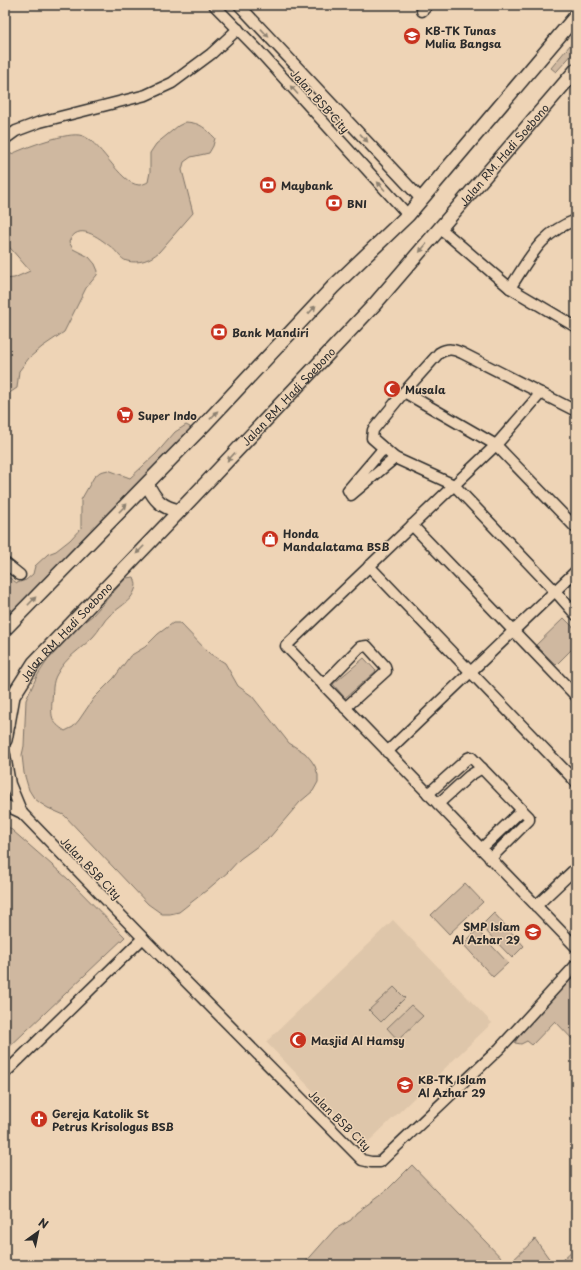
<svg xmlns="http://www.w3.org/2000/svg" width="581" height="1270" font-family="'Playpen Sans',sans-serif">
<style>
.built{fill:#dec6aa}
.green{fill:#cfb8a0;stroke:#7d7266}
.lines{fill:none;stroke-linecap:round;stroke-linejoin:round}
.minor-casing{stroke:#2b2b2b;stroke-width:13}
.major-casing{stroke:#2b2b2b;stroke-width:16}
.minor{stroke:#eed4b6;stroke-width:10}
.major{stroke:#eed4b6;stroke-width:13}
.oneway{fill:#8c8070}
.labels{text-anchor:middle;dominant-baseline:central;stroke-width:3;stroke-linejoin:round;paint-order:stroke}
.poi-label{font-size:11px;font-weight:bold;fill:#2b2b2b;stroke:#eed4b6;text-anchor:start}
.street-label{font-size:11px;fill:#2b2b2b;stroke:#eed4b6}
</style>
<rect width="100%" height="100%" fill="#eed4b6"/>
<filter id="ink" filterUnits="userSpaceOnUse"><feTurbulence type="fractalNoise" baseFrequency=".025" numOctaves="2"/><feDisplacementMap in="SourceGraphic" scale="8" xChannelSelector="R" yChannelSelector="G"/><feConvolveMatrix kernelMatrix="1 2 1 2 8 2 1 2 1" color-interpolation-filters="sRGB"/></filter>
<g filter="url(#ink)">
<!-- built -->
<polygon class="built" points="393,920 492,1023 365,1145 266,1042"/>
<!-- green -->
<g class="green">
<polygon points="576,38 576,50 556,72 551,68"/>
<path d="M186 122C201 123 205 128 215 138L213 146 209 153 191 157 184 162 182 170 193 213 159 252C150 260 139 264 127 261 120 259 117 251 111 247 98 237 78 221 69 242L73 249 89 257 95 264 98 271 97 275 86 288 64 332 42 347 29 358 19 371 17 388 5 396V279L14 278 30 271 5 242V157C21 149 62 133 79 135 99 137 119 184 139 185 142 185 146 183 148 182L150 172V153L156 144 178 126Z"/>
<polygon points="186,425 190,427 191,431 22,604 5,616 5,575 17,583 26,580 33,574 35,566 48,554 56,551 70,540 81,528 81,500 94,477 100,472 108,470 130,478 156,454 175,432"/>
<path d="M134 577C136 583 137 586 134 592 130 602 118 608 110 615 103 621 100 630 93 637 80 650 67 656 57 674 52 682 53 692 52 701 51 717 51 722 65 731L73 727 79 720 94 698 114 678 130 656 145 647 158 634 173 623H180L209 653 225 663 238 686 252 696 289 743 305 753 311 760 315 766 318 775V782L313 791 300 802 270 837 240 859 228 872 207 890 179 912 170 914H162L148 904 64 815 48 808 40 803 34 798 29 790 24 773 22 755 24 746 26 700 37 676 47 661 64 641 77 627 92 616 126 578Z"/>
<polygon points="564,618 576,630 576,645 556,665 536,645"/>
<polygon points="364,658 376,671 345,698 333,684"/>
<polygon points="5,824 68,879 125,937 5,1051"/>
<polygon points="465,883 483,902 449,934 431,915"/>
<polygon points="494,913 524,946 512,958 481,926"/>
<polygon points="477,930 508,963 493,977 463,944"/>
<polygon points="576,975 576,1043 555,1021 532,1045 527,1041 521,1044 515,1043 518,1037 546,1004"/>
<polygon points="394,987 405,998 381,1022 369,1010"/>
<polygon points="411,1005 423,1016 398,1040 387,1028"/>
<polygon points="412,1165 508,1265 535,1239 553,1264 561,1261 576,1247 576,1265 305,1265 304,1264 335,1229 351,1220 356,1213 387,1190"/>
</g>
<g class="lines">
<!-- minor casing -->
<g class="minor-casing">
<g id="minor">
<polyline points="214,5 258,50 408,215"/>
<polyline points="239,5 421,199"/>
<polyline points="422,11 428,5"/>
<polyline points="5,139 16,131 40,122 146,95 172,83 211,54 238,29"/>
<polyline points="440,228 510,288 576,327"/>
<path d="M510 288C530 258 540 233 576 220"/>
<polyline points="404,392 496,445 576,528"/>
<polyline points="541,393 496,445 286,646 576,947"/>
<path d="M576 411 462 353C453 349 448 348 439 353L404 392 373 430 372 438 395 458 454 485 555 591 576 615"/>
<polyline points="383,449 348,490 351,495 395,458"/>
<polyline points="412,525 576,696"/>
<polyline points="5,563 20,575"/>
<polyline points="369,566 576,782"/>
<polyline points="323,685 360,647 367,646 385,666 386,671 345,708"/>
<polyline points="387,752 576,571"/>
<polyline points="5,755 10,784 22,813 143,938 362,1160 371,1162 380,1162 500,1048 576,965"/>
<polyline points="428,794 468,758 471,757 522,810"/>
<polyline points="438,804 469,776 482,768"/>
<polyline points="5,805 22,813"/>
<polyline points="481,849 522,810 529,817 529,820 490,859"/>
<polyline points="536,906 576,868"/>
<polyline points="5,1073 143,938"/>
</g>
</g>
<!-- major casing -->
<g class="major-casing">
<g id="major">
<path d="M147 484C155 500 161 507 179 511"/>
<polyline points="5,629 205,424 333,287 408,215 576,16"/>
<path id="s1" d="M8 724 13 696 34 663 191 499 374 305 576 70"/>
<polyline points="5,740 8,724 5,715"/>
</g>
</g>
<!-- minor -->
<use href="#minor" class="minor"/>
<!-- major -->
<use href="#major" class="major"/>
</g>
<!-- one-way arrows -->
<defs><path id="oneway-solid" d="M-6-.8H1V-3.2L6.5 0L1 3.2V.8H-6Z"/></defs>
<g class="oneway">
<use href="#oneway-solid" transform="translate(265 33) rotate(47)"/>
<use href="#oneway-solid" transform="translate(294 90) rotate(-132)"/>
<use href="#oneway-solid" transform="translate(364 138) rotate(47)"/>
<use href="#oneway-solid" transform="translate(381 186) rotate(-132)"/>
<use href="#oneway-solid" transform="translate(423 248) rotate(130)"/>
<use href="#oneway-solid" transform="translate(312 310) rotate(-47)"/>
<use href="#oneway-solid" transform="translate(214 415) rotate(-47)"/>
<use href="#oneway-solid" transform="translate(231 457) rotate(133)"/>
<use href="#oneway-solid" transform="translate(123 508) rotate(-46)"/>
<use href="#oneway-solid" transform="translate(140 550) rotate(134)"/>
<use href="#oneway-solid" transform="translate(32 601) rotate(-46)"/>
</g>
</g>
<!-- icons -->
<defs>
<g id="school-disc" transform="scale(0.9)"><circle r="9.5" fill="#c8321e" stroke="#eed4b6"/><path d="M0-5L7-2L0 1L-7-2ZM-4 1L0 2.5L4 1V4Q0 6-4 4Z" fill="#fff"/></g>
<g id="bank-disc" transform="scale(0.9)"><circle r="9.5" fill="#c8321e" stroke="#eed4b6"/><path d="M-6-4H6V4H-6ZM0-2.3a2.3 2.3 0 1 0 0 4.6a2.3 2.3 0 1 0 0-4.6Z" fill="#fff"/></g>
<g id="mosque-disc" transform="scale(0.9)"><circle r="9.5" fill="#c8321e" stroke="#eed4b6"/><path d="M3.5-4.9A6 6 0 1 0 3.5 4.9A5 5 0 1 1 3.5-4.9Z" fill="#fff"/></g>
<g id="supermarket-disc" transform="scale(0.9)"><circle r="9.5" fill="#c8321e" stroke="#eed4b6"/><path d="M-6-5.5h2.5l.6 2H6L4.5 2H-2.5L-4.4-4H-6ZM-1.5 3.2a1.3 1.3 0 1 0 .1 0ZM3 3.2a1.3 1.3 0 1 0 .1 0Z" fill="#fff"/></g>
<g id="shop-disc" transform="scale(0.9)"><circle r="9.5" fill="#c8321e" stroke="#eed4b6"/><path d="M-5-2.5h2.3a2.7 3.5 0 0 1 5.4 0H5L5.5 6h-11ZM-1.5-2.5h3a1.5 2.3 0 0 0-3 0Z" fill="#fff"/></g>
<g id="church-disc" transform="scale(0.9)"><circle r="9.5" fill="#c8321e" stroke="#eed4b6"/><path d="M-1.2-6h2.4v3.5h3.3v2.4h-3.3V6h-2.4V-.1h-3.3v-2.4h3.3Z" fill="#fff"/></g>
</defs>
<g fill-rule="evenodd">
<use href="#school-disc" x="412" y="36"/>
<use href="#bank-disc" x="268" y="185"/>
<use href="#bank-disc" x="334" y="203"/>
<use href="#bank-disc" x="219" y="332"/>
<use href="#mosque-disc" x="392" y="389"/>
<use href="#supermarket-disc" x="125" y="415"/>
<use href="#shop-disc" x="270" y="539"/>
<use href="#school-disc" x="533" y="932"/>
<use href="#mosque-disc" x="298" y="1040"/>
<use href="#school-disc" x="405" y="1085"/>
<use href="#church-disc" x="39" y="1119"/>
</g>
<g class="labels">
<!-- poi labels -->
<g class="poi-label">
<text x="425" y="30">KB-TK Tunas<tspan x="425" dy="13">Mulia Bangsa</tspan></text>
<text x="281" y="185">Maybank</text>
<text x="347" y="203">BNI</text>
<text x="232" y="332">Bank Mandiri</text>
<text x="405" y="389">Musala</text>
<text x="138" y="415">Super Indo</text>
<text x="283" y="533">Honda<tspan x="283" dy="13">Mandalatama BSB</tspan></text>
<text x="520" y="926" text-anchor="end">SMP Islam<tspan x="520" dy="13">Al Azhar 29</tspan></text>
<text x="311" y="1040">Masjid Al Hamsy</text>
<text x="418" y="1079">KB-TK Islam<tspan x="418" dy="13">Al Azhar 29</tspan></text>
<text x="52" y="1113">Gereja Katolik St<tspan x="52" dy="13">Petrus Krisologus BSB</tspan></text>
</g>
<!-- street labels -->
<g class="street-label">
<text transform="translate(320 101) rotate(48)">Jalan BSB City</text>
<text stroke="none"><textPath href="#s1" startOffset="760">Jalan RM. Hadi Soebono</textPath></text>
<text stroke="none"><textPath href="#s1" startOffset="436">Jalan RM. Hadi Soebono</textPath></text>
<text stroke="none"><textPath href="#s1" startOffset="112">Jalan RM. Hadi Soebono</textPath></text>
<text transform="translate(91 868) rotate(46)">Jalan BSB City</text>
<text transform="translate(340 1120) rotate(44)">Jalan BSB City</text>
</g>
</g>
<!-- margin -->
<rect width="581" height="1270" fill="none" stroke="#eed4b6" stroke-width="20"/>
<rect x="10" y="10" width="561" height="1250" fill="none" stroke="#2b2b2b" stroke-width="1.5" filter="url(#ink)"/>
<!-- north arrow -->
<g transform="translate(38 1232) rotate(33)" stroke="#eed4b6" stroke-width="3" paint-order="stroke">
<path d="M0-3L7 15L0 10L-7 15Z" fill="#2b2b2b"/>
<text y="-6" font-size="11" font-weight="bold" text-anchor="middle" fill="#2b2b2b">N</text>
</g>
</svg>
